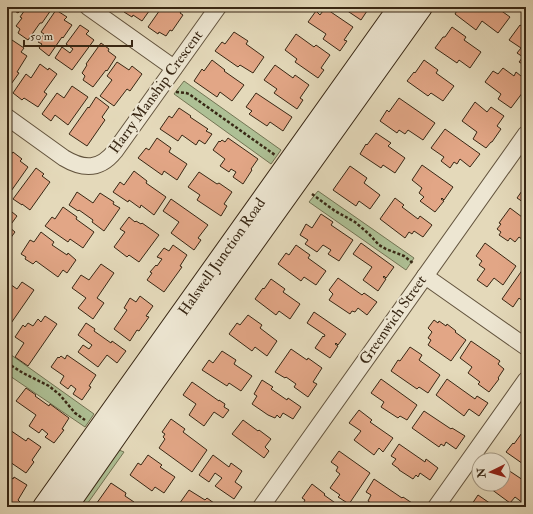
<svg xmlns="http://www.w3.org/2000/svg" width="533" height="514" font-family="'IM FELL Double Pica',serif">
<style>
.green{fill:#aec095;stroke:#737454}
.building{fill:#e2a686;stroke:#382714}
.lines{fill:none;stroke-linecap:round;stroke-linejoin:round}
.street-casing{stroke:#63543e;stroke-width:18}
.secondary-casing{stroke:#382714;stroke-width:24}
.path{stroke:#382714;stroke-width:2.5;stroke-dasharray:3 2;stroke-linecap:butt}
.street{stroke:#ede6d2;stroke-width:16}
.secondary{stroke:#ede6d2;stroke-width:22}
.labels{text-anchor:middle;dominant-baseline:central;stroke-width:4;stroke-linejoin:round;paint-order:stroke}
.street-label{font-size:15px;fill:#382714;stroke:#ede6d2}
</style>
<rect width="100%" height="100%" fill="#e4d9ba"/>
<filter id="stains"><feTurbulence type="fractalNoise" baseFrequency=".005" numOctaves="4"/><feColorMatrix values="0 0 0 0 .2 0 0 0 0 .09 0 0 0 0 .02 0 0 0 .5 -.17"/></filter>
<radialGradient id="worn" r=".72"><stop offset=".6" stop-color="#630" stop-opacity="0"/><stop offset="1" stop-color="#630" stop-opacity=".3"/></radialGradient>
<!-- green -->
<g class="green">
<polygon points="184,81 281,150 271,164 174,94"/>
<polygon points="318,191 414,258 406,270 309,202"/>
<polygon points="7,352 94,414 85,427 7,374"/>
<polygon points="119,450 124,452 85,507 73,507"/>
</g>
<!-- building -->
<g class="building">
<polygon points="7,7 23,7 18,13 13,10 7,18"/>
<polygon points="27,7 47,7 51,10 42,23 40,23 28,40 18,33 20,29 16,26 22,18 20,17"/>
<polygon points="128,7 152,7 142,21 133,15 132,17 124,12"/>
<polygon points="162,7 163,8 164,7 184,7 180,13 183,15 172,31 170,30 166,36 159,32 158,34 148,27"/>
<polygon points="344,7 368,7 369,8 361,20 343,8"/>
<polygon points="459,7 496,7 510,17 498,33 482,21 476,30 455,14"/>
<polygon points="325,8 353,27 344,40 347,41 340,51 323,39 326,34 308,22 316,11 320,15"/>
<polygon points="56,10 67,17 64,20 72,25 63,38 62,37 49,56 39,48 42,44 38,42 44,34 41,32"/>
<polygon points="80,25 89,31 86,34 94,40 72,70 55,58 62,47 70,53 73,49 66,44"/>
<polygon points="520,25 526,29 526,66 519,62 523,57 517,53 521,48 509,40"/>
<polygon points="452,27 466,37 464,40 481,52 470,68 459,60 457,63 435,48 443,37 445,37"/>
<polygon points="234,32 248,41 246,44 264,57 253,73 240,65 238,67 215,51 222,42 225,44"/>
<polygon points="296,34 314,47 316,45 330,55 321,68 324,70 318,78 295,62 297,59 285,50"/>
<polygon points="12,40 24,48 21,52 27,56 17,72 19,73 9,87 7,86 7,48"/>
<polygon points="101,43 109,49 108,51 116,57 107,71 106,70 93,87 83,80 85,76 82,73 87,65 86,64"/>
<polygon points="212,60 225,70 224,71 244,85 232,101 220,92 217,97 194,81 202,69 204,71"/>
<polygon points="424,60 438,70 436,73 454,86 443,101 431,93 428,96 407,81 414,72 415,73"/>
<polygon points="117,62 129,70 132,66 142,74 130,91 127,89 114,106 100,96 112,80 107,76"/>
<polygon points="40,64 48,70 49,68 57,74 44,92 47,94 38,107 24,98 22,100 13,93 26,74 31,78"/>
<polygon points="275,65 293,78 295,75 309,85 300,98 303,100 297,109 274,93 277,89 264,80"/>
<polygon points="503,68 514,76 516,72 526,80 526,85 522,91 523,92 511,108 498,99 501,94 485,82 493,71 498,74"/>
<polygon points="72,86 88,97 68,125 55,115 51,121 42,114 57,93 64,98"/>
<polygon points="256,93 292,117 283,131 270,122 267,126 249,114 252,111 246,107"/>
<polygon points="96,97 109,107 102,117 105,120 87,146 69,134 88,107 89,108"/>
<polygon points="399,98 435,123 423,140 408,130 405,134 399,130 397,133 380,121 387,110 389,112"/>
<polygon points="475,102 487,112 491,107 504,116 497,126 501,129 492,142 491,142 486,148 473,139 477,132 462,121"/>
<polygon points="179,108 191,116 190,117 208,129 206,131 212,134 205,144 199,140 196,145 182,135 178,141 160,129 169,116 172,118"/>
<polygon points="445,129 480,154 470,167 460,159 457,164 454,162 450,168 441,161 444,157 431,148"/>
<polygon points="376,133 391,143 388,146 405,158 395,173 383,165 381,168 360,154 366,144 367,145"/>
<polygon points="157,138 171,148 169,152 187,164 177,180 164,171 162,175 138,158 146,148 149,150"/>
<polygon points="228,138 258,159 251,169 252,170 243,184 233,177 236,172 231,169 229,172 220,166 225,159 213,150 219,141 220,142 222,140 225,142"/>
<polygon points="13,152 22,159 20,161 28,167 9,194 7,193 7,160"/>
<polygon points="422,165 453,187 444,200 442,198 441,199 444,201 435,212 420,201 424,197 419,193 422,188 412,180"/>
<polygon points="350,166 367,178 364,183 380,195 370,209 359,201 356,206 333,190"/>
<polygon points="36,168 44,174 42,176 50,182 30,210 22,204 22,205 13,199"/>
<polygon points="134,171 147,181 146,183 166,197 154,215 141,205 140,208 129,200 128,202 113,192 120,182 124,185"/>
<polygon points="199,172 217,184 219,183 232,192 224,204 227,206 221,216 197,200 200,195 188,187"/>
<polygon points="524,188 526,190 526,204 517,198"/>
<polygon points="77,192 93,203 100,193 114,202 113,204 120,208 104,231 92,222 93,220 79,210 78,211 69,205"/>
<polygon points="395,198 404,205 402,207 418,219 420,216 432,225 423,237 414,231 412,234 409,232 405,238 380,219"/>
<polygon points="171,199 208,225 198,238 201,240 194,250 171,233 179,222 163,211"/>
<polygon points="63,207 77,217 76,219 94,232 83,248 70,239 68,242 45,226 52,217 55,219"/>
<polygon points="7,208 17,216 9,227 15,232 7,243"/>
<polygon points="510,208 526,220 526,242 519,237 515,242 510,238 508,241 499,235 501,232 497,229 501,224 499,223"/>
<polygon points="321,214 333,222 331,225 353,240 339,261 328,254 331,250 323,245 317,252 305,244 308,240 300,235 306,224 312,228"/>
<polygon points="129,217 135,222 136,221 141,224 142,223 159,235 139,262 129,255 127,257 114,247 125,232 120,229"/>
<polygon points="41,232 54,242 52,245 67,255 68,253 76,260 67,273 63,270 58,277 36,261 33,264 25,259 26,257 21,254 30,240 34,242"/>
<polygon points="361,243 394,267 386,278 384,276 383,277 386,279 378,291 363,280 372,267 353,254"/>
<polygon points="485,243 516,266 503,285 494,278 487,287 477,280 485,269 479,265 482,261 476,256"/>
<polygon points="173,245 187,255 180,266 182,267 164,292 147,280 152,273 150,272 156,265 157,266 162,259 157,257 164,248 169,251"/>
<polygon points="296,245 310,255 308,258 326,271 316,285 304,277 301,281 278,264 286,253 289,255"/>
<polygon points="101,264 114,273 97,298 104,303 93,319 78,308 86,298 72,288 81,275 89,280"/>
<polygon points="523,269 526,272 526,304 519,298 513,307 502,299"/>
<polygon points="338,278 362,295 364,293 377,302 367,315 358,308 355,312 352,311 350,314 329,300 333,294 329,290"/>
<polygon points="271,279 285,289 283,292 300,304 290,319 279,311 276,315 255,299 263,288 264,289"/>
<polygon points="7,282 17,289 22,282 34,290 7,329"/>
<polygon points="140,296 153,306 146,316 149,317 139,331 137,330 130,341 114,329 127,310 124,308 130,298 136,302"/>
<polygon points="314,312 346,334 338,345 336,343 335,344 338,346 330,358 315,348 323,336 324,337 325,335 307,323"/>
<polygon points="248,315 262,325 260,328 277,341 267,356 255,347 252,351 229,334 237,323 240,325"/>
<polygon points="45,316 57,324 28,366 15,357 24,343 15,337 23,325 25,327 28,323 33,326 38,319 41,322"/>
<polygon points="434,320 438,323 439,321 446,326 447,324 456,331 455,332 466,340 451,361 428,345 431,340 428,338 432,332 428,328"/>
<polygon points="86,323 95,329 94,331 111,343 112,341 126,351 117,363 107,355 98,367 78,352 83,345 89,349 92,345 78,335"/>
<polygon points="471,341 500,361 498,364 504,369 498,378 499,379 489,392 478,384 480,382 468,373 472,367 460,358"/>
<polygon points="410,347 422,355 419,360 440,375 428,393 419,387 417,389 391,371 398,360 400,361"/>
<polygon points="291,349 307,360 308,358 322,368 313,382 317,384 308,397 294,387 296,384 286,377 285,378 275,372"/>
<polygon points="222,351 236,360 234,364 252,376 241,391 229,383 227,386 202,370 209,360 213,363"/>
<polygon points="67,355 96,375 89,386 91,387 82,400 73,394 76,389 71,385 68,389 60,383 64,376 51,367 58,357 59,358 61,356 65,359"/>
<polygon points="381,379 417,405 407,420 400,416 398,418 381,407 384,402 371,393"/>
<polygon points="447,379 475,399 477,396 488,403 479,416 469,409 464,416 436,395"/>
<polygon points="262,380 273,387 271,389 287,400 288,398 301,407 293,419 283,413 280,418 277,415 275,418 268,415 252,404 257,396 254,394"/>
<polygon points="192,382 219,401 219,400 225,404 224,407 229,410 223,418 214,412 204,426 189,415 196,404 183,395"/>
<polygon points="26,388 36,395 35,396 49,406 50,404 69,418 62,429 64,430 54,443 45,437 48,434 42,429 39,433 29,426 36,415 16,401"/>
<polygon points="359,410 372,420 370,422 393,438 383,452 379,448 374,455 354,440 361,431 349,423"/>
<polygon points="424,411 451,429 452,428 465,436 456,449 446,442 444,446 441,444 439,447 412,428"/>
<polygon points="171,419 185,429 183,432 207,450 192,472 159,448 165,439 163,437 165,434 162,432"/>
<polygon points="243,420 258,431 259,430 271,439 265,447 269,451 264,458 232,434"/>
<polygon points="7,428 26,441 28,438 41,447 32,460 34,462 26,473 7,460"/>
<polygon points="524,430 526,431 526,466 506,452 513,443 514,444"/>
<polygon points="399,444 425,462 426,459 438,468 430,480 420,473 418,477 416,475 413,479 399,470 399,469 392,464 396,459 391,456"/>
<polygon points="339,451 370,473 349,504 338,497 340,495 330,488 340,474 336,471 338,467 331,462"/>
<polygon points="148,455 162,465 160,467 175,477 164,493 155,487 152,491 130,475 138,463 141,465"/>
<polygon points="213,455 229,467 231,463 242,471 235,482 242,487 234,499 215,486 222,478 215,473 209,482 199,475"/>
<polygon points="503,464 510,468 508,470 526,482 526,498 523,503 515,497 510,503 491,489 494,484 503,484"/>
<polygon points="7,475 13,479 14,477 27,485 18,500 20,502 16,507 7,507"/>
<polygon points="374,479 402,498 403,497 415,505 414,507 375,507 375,506 368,501 371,495 366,492"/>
<polygon points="111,483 126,493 125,496 134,502 130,507 94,507"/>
<polygon points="312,484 325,494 324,495 341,507 301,507 305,500 302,498"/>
<polygon points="189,490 205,500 207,498 218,506 218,507 177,507"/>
<polygon points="478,495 491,504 489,507 470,507"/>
</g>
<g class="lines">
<!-- street casing -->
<g class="street-casing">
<g id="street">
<polyline points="88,7 174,68"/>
<path d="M7 117 64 158C84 170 100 170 115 151L218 7"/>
<polyline points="425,276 526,347"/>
<polyline points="261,507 526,134"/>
<polyline points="436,507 526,380"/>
</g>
</g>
<!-- secondary casing -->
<g class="secondary-casing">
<g id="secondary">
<polyline points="44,507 400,7"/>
<polyline points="66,507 154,381 421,7"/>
</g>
</g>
<!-- path -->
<g class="path">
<polyline points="176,92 186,93 189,94 275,155"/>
<polyline points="312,194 335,211 355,222 369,234 379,245 386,249 404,256 414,264"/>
<polyline points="7,363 23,373 49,386 60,395 75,413 85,420"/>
</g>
<!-- street -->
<use href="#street" class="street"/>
<!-- secondary -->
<use href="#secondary" class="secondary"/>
</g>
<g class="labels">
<!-- street labels -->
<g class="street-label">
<text transform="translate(156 92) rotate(-54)">Harry Manship Crescent</text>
<text transform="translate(222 257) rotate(-55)">Halswell Junction Road</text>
<text transform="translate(393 320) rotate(-55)">Greenwich Street</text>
</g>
</g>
<!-- margin -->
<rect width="533" height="514" fill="none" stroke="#e4d9ba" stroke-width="24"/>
<rect x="8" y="8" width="517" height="498" fill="none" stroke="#382714" stroke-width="2"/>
<rect x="12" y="12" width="509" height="490" fill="none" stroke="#382714"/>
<!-- north arrow -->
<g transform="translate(491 472) rotate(265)"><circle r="19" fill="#ede6d2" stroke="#a59a86"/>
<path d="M0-3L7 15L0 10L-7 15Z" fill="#8f2418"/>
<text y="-6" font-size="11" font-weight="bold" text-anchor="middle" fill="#382714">N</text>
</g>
<!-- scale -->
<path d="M24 40v6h108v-6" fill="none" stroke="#382714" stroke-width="2"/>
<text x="30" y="40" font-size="12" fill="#382714" stroke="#ede6d2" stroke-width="3" paint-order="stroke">50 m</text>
<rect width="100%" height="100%" filter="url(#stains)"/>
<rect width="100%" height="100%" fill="url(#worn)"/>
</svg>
